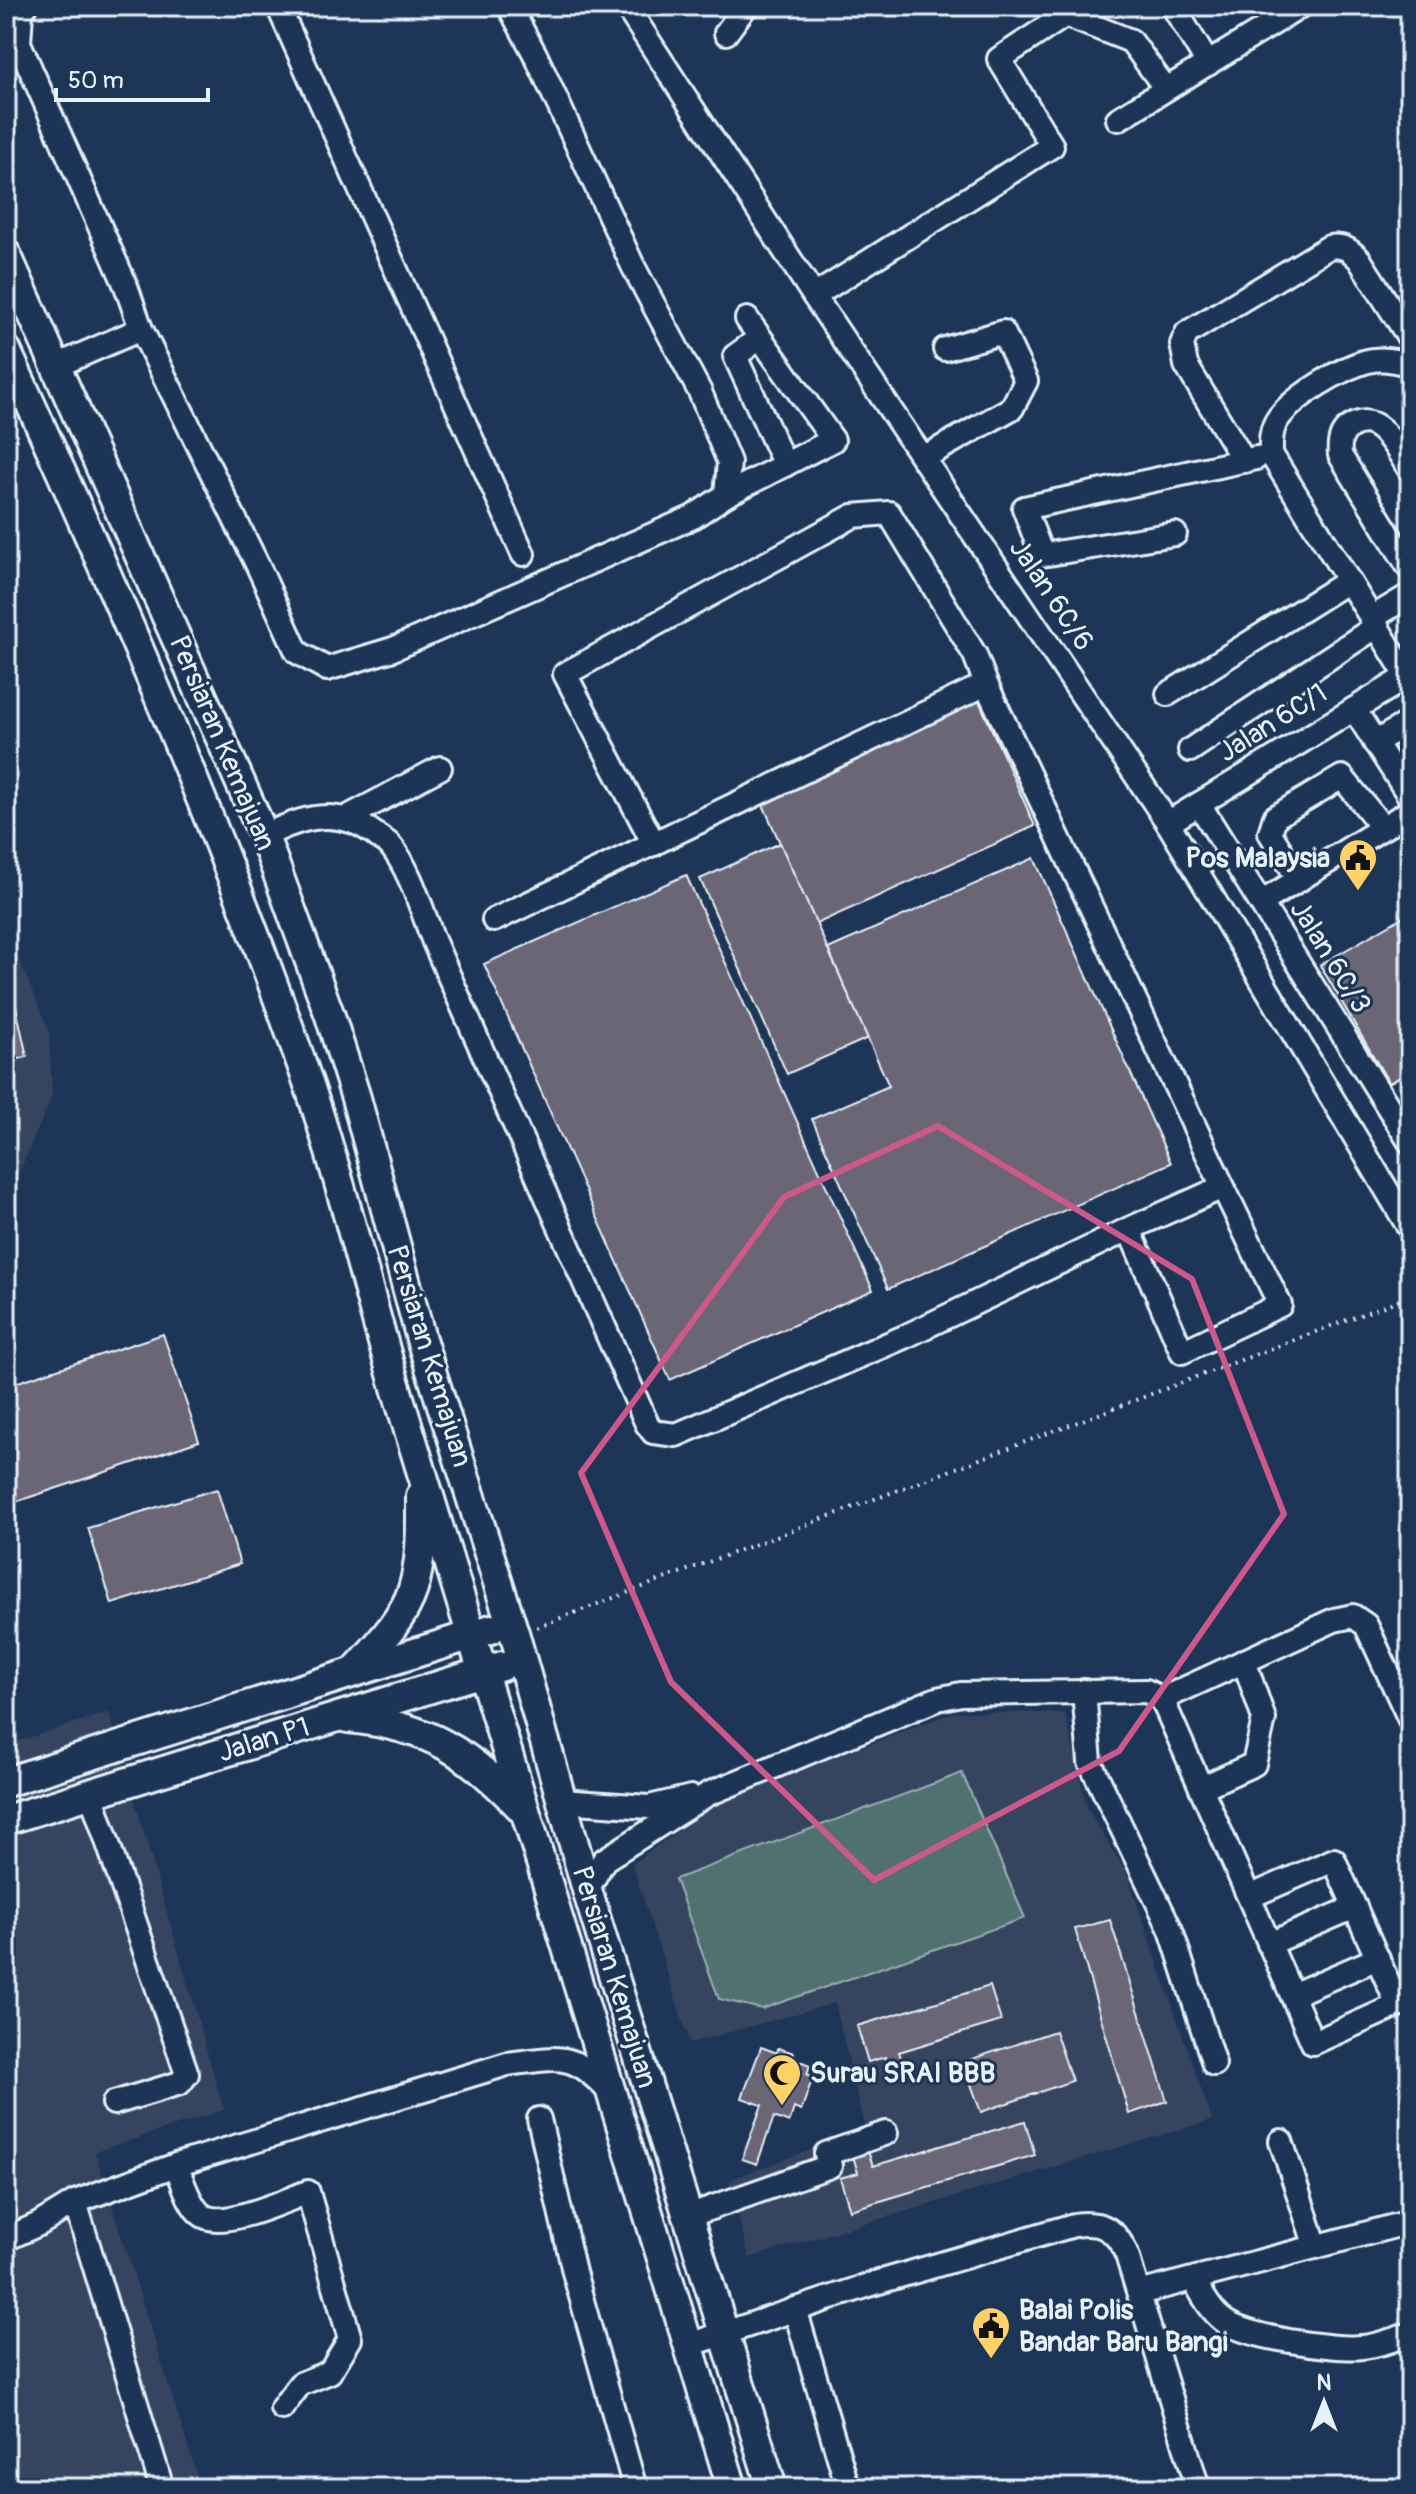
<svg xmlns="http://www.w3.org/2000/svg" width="1416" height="2494" font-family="Pangolin,sans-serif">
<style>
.built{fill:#344460}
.green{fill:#517171;stroke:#9cb1b4;stroke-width:2}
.building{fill:#6a6674;stroke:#e8f1f8;stroke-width:2}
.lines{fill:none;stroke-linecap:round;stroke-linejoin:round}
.minor-casing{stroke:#e8f1f8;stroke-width:28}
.major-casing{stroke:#e8f1f8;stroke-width:34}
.path{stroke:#e8f1f8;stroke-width:4;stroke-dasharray:2 6;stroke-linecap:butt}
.minor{stroke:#1d3557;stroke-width:22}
.major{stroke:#1d3557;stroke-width:28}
.marked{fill:none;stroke:#cd598a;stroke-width:6;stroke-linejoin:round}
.labels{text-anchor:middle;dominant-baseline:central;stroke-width:6;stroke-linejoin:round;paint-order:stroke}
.street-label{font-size:28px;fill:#e8f1f8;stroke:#1d3557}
.poi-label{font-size:28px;font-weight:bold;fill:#e8f1f8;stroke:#1d3557;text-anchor:start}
</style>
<rect width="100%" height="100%" fill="#1d3557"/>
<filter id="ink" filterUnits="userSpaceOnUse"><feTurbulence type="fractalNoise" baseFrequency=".0125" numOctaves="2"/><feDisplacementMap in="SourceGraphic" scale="16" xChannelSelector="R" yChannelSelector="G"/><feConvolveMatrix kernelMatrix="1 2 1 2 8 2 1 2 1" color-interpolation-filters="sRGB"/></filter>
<g filter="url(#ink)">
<!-- built -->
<g class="built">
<polygon points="6,929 49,1030 52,1096 6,1203"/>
<polygon points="109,1712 224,2110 95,2152 201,2488 6,2488 6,1745"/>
<polygon points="954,1712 1065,1713 1087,1808 1127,1874 1212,2120 749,2258 729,2180 865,2130 835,2003 690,2043 632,1864 718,1802"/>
</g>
<!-- green -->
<polygon class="green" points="962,1773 1025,1918 762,2009 719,1999 675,1879"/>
<!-- building -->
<g class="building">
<polygon points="979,701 1035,826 816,924 760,798"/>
<polygon points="780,843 868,1038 787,1074 700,879"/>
<polygon points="1034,858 1171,1163 888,1289 812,1119 889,1086 828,949"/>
<polygon points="686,875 873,1290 670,1380 484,964"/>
<polygon points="1410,913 1410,1071 1389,1083 1320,965"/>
<polygon points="13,993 27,1057 6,1062 6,994"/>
<polygon points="163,1334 199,1441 6,1505 6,1386"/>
<polygon points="217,1489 240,1564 112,1604 88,1528"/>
<polygon points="1110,1920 1167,2101 1129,2114 1075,1929"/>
<polygon points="990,1986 1001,2021 899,2052 904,2066 889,2071 885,2057 868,2062 857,2026"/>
<polygon points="1055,2031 1072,2081 981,2112 963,2062"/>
<polygon points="761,2047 777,2053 778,2048 794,2053 792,2058 810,2065 807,2074 813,2077 801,2111 794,2108 789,2123 774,2117 757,2164 742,2159 762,2105 742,2098"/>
<polygon points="1025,2121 1035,2155 850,2210 840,2178 858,2173 853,2156 868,2151 873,2166"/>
</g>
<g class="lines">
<!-- minor casing -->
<g class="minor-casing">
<g id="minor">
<polyline points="26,6 21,12 19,43 126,286 141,329 258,566 297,652 327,669 393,649 693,517 726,495 729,462 700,392 633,266 536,56 509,6"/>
<polyline points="278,6 523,554"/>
<polyline points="626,6 814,296 1168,823 1410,1229"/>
<polyline points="1173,6 1208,64"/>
<polyline points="1065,15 1131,41 1166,89"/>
<polyline points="726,33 746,6"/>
<polyline points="1118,119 1301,6"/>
<polyline points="814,296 1052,146 999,59 1079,6"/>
<polyline points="760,338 735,356 785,465"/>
<polyline points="56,366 141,329"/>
<polyline points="923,458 1012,408 1026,381 1003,332 945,349"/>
<path d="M1244 461 1186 365 1182 344 1187 333 1329 247C1343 245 1349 249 1359 259L1410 339"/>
<path d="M1410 470C1397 451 1379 408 1350 427 1340 433 1339 445 1340 455L1410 569"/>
<polyline points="726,495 833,440 747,319"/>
<polyline points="1175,534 1042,555 1024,508 1256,458"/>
<polyline points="1372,618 1410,595"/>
<path d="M1407 676 1271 454C1271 444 1270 434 1275 424 1285 401 1348 363 1373 360 1386 358 1398 361 1410 365"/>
<polyline points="1168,694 1348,581"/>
<polyline points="1354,709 1410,797"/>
<polyline points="1375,743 1410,721"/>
<polyline points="1190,750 1377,626"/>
<polyline points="1199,804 1410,1142"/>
<polyline points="346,818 440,768"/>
<polyline points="1168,823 1410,675"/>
<path d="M264 836C302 817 337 806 375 834 379 838 386 841 390 845 410 868 423 914 434 942L647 1424 653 1432 676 1435 904 1337 1129 1229 1223 1187 986 684 975 655 889 513 853 516 565 674 654 844"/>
<polyline points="1299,880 1270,833 1275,817 1342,777 1383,828"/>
<polyline points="1261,903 1410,811"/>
<polyline points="494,920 986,684"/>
<polyline points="1129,1229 1182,1352 1280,1305 1223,1187"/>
<polyline points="1084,1691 1090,1762 1171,1930 1214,2064"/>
<polyline points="1162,1699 1334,1620 1353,1616 1366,1625 1410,1720"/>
<polyline points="1201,1788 1254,1764 1264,1719 1244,1661"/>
<polyline points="91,1794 187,2074 180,2083 114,2103"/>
<polyline points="561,1801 649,1807 691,1797"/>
<polyline points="587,1890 604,1860 708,1794 937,1699 961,1694 1146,1691 1162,1699 1313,2043 1398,2005 1334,1860 1249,1897"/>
<polyline points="1269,1944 1355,1907"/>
<polyline points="1292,1995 1378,1958"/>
<polyline points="539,2119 574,2272 635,2488"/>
<polyline points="1281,2141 1316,2247"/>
<path d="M176 2165C182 2179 189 2206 202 2215 222 2230 286 2200 308 2192L350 2339 330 2372 300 2384 282 2408"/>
<polyline points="75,2202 162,2488"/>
<polyline points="688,2216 830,2166 826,2154 886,2133"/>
<path d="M6 2239 39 2224 75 2202 176 2165 507 2064C564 2057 571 2051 612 2094"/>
<path d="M1194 2280C1202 2294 1210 2310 1223 2320 1243 2337 1335 2350 1362 2347 1378 2346 1395 2339 1410 2334"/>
<polyline points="1139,2293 1410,2222"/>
<polyline points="795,2309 848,2488"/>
<path d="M689 2345 872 2284 1074 2225C1102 2221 1116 2229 1127 2255L1198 2488"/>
</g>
</g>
<!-- major casing -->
<g class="major-casing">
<g id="major">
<polyline points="6,254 264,836 330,1016 356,1098 421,1339 515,1636 587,1890 772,2488"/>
<path d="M6 350C116 591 222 834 309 1085 344 1188 368 1296 400 1401 512 1763 624 2125 732 2488"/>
<path d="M355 1671C376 1647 403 1620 413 1589 422 1560 421 1527 421 1496"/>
<path d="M348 1718C430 1726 470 1753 525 1812"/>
<polyline points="6,1782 491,1629"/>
<polyline points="6,1820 502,1666"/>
</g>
</g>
<!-- path -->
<polyline class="path" points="537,1627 1410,1296"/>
<!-- minor -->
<use href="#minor" class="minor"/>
<!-- major -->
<use href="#major" class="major"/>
</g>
</g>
<!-- marked area -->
<path class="marked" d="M938 1126 1192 1279 1284 1514 1119 1751 874 1880 671 1682 581 1473 784 1197Z"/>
<!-- icons -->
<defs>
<g id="civic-pin" transform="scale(2)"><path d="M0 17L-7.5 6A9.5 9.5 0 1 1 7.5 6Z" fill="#ffd166" stroke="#1d3557"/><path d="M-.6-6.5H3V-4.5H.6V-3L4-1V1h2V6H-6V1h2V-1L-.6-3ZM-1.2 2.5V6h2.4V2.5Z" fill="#111"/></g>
<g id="mosque-pin" transform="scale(2)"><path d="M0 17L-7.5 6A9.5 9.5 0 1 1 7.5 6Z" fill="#ffd166" stroke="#1d3557"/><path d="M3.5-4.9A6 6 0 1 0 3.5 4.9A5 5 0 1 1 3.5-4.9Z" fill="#111"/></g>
</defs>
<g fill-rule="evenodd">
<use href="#civic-pin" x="1358" y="858"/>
<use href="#mosque-pin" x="782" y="2073"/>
<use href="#civic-pin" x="991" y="2326"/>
</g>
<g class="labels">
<!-- street labels -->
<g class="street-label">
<text transform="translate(1051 595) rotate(56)">Jalan 6C/6</text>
<text transform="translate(1273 723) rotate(-32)">Jalan 6C/1</text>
<text transform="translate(222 743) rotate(67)">Persiaran Kemajuan</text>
<text transform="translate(1330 957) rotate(58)">Jalan 6C/3</text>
<text transform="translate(429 1356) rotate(73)">Persiaran Kemajuan</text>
<text transform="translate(264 1740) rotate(-17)">Jalan P1</text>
<text transform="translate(614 1977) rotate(73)">Persiaran Kemajuan</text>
</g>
<!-- poi labels -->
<g class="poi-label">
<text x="1330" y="858" text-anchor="end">Pos Malaysia</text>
<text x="810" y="2073">Surau SRAI BBB</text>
<text x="1019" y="2310">Balai Polis<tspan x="1019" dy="32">Bandar Baru Bangi</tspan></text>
</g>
</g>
<!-- margin -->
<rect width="1416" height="2494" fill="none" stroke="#1d3557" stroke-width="32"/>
<rect x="16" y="16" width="1384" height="2462" fill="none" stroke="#e8f1f8" stroke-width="3" filter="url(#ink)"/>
<!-- north arrow -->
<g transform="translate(1324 2402)" stroke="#1d3557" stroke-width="6" paint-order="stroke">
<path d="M0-6L14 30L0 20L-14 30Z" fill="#e8f1f8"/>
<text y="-12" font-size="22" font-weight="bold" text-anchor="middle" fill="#e8f1f8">N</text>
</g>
<!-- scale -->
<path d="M56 88v12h152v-12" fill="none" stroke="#e8f1f8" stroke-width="4"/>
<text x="68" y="88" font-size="24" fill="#e8f1f8" stroke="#1d3557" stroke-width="6" paint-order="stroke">50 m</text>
</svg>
